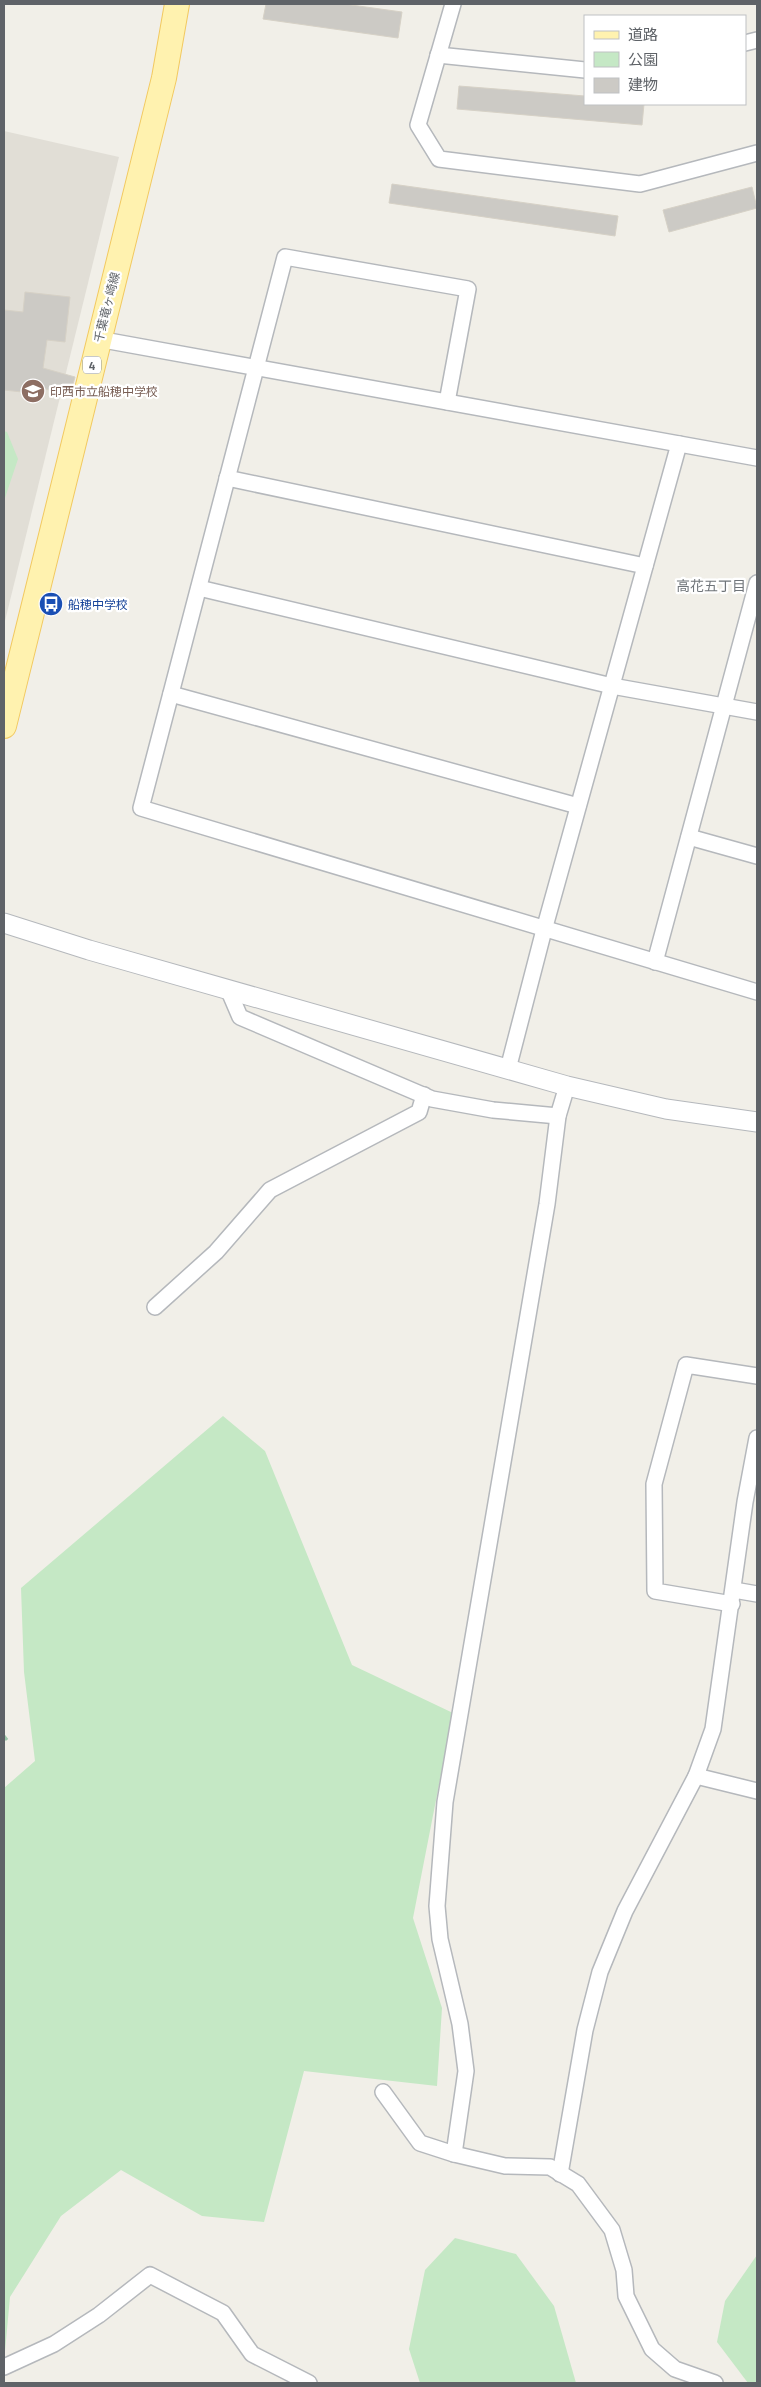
<svg xmlns="http://www.w3.org/2000/svg" width="761" height="2387" font-family="Barlow,'Noto Sans JP',sans-serif">
<style>
.education{fill:#e1ded6}
.green{fill:#c5e8c5}
.building{fill:#cccac5;stroke:#d6d1c6}
.lines{fill:none;stroke-linecap:round;stroke-linejoin:round}
.minor-casing{stroke:#b5b8bc;stroke-width:18}
.tertiary-casing{stroke:#b5b8bc;stroke-width:21}
.primary-casing{stroke:#f2c960;stroke-width:26}
.path{stroke:#9cc7a9;stroke-width:3;stroke-dasharray:5 2.5;stroke-linecap:butt}
.minor{stroke:#fff;stroke-width:15}
.tertiary{stroke:#fff;stroke-width:19}
.primary{stroke:#fff2af;stroke-width:24}
.labels{text-anchor:middle;dominant-baseline:central;stroke-width:4.5;stroke-linejoin:round;paint-order:stroke}
.shield{fill:#fff;stroke:#8f9295;stroke-width:1}
.shield-label{font-size:11px;font-weight:bold;fill:#5f6368}
.street-label{font-size:12px;fill:#5f6368;stroke:#fff}
.education-label{font-size:12px;fill:#785e54;stroke:#fff;text-anchor:start}
.transit-label{font-size:12px;fill:#164399;stroke:#fff;text-anchor:start}
.neighbourhood-label{font-size:14px;fill:#70757a;stroke:#fff}
</style>
<rect width="100%" height="100%" fill="#f1efe8"/>
<!-- education -->
<polygon class="education" points="4,131 119,157 4,625"/>
<!-- green -->
<g class="green">
<polygon points="4,431 7,432 18,459 4,501"/>
<polygon points="223,1416 265,1451 352,1665 453,1713 413,1918 442,2008 437,2086 304,2071 264,2222 202,2216 121,2170 61,2216 10,2297 4,2362 4,1788 35,1761 24,1672 21,1588"/>
<polygon points="455,2238 516,2254 554,2306 576,2383 420,2383 409,2349 425,2270"/>
<polygon points="757,2255 757,2383 748,2383 717,2342 725,2301"/>
</g>
<!-- building -->
<g class="building">
<polygon points="266,4 344,4 402,12 398,38 263,19"/>
<polygon points="459,86 585,96 585,104 644,104 642,125 457,109"/>
<polygon points="392,184 618,216 615,236 389,203"/>
<polygon points="752,187 757,208 669,232 663,210"/>
<polygon points="25,292 70,297 65,342 47,340 43,368 75,377 70,395 41,388 40,394 4,390 4,310 23,312"/>
</g>
<g class="lines">
<!-- minor casing -->
<g class="minor-casing">
<g id="minor">
<polyline points="453,4 418,125 439,159 640,184 757,153"/>
<polyline points="745,43 757,40"/>
<polyline points="438,55 585,70"/>
<polyline points="98,339 757,458"/>
<polyline points="447,402 468,289 285,257 141,808 757,992"/>
<polyline points="227,478 645,566"/>
<polyline points="199,588 612,686 757,712"/>
<polyline points="171,694 578,806"/>
<polyline points="689,837 757,856"/>
<polyline points="655,962 757,583"/>
<polyline points="228,989 240,1017 432,1099 493,1110 558,1116"/>
<polyline points="508,1069 544,930 679,444"/>
<polyline points="155,1307 216,1252 270,1190 419,1112 424,1095"/>
<polyline points="757,1438 745,1502 713,1729 696,1776 757,1791"/>
<polyline points="734,1590 757,1594"/>
<polyline points="732,1604 655,1591 654,1484 686,1365 757,1376"/>
<polyline points="383,2092 420,2143 454,2154 505,2166 550,2167 578,2184 612,2230 624,2270 626,2296 652,2349 675,2369 715,2383"/>
<polyline points="454,2154 466,2071 460,2024 440,1939 437,1906 445,1802 547,1204 558,1116 567,1086"/>
<polyline points="560,2174 585,2030 600,1972 625,1911 696,1776"/>
<polyline points="4,2367 54,2344 99,2315 150,2275 223,2313 252,2354 309,2383"/>
</g>
</g>
<!-- tertiary casing -->
<g class="tertiary-casing">
<polyline id="tertiary" points="4,923 89,950 567,1086 666,1109 757,1122"/>
</g>
<!-- primary casing -->
<g class="primary-casing">
<polyline id="primary" points="4,726 164,78 177,4"/>
</g>
<!-- path -->
<polyline class="path" points="4,1736 7,1740"/>
<!-- minor -->
<use href="#minor" class="minor"/>
<!-- tertiary -->
<use href="#tertiary" class="tertiary"/>
<!-- primary -->
<use href="#primary" class="primary"/>
</g>
<!-- icons -->
<defs>
<g id="school-disc" transform="scale(1.25)"><circle r="9.5" fill="#8d6e63" stroke="#fff"/><path d="M0-5L7-2L0 1L-7-2ZM-4 1L0 2.5L4 1V4Q0 6-4 4Z" fill="#fff"/></g>
<g id="bus-disc" transform="scale(1.25)"><circle r="9.5" fill="#1a4fb4" stroke="#fff"/><path d="M-5-6H5V4H4V6H2V4H-2V6H-4V4H-5ZM-3.5-4V0h7V-4ZM-3.5 1.2v1.5H-2V1.2ZM2 1.2v1.5H3.5V1.2Z" fill="#fff"/></g>
</defs>
<g fill-rule="evenodd">
<use href="#school-disc" x="33" y="391"/>
<use href="#bus-disc" x="51" y="604"/>
</g>
<g class="labels">
<!-- shield labels -->
<rect class="shield" x="83" y="356.5" width="18" height="17" rx="4"/>
<g class="shield-label">
<text x="92" y="365">4</text>
</g>
<!-- street labels -->
<g class="street-label">
<text transform="translate(106 307) rotate(-76)">千葉竜ヶ崎線</text>
</g>
<!-- education labels -->
<g class="education-label">
<text x="50" y="391">印西市立船穂中学校</text>
</g>
<!-- transit labels -->
<g class="transit-label">
<text x="68" y="604">船穂中学校</text>
</g>
<!-- neighbourhood labels -->
<g class="neighbourhood-label">
<text x="711" y="585">高花五丁目</text>
</g>
</g>
<!-- border -->
<rect width="761" height="2387" fill="none" stroke="#5f6368" stroke-width="10"/>
<!-- legend -->
<rect x="584" y="15" width="162" height="90" fill="#ffffff" stroke="#bfc1c3"/>
<rect x="594" y="31" width="25" height="8" fill="#fff2af" stroke="#bfc1c3"/>
<text x="628" y="40" font-size="15" fill="#5f6368">道路</text>
<rect x="594" y="52" width="25" height="15" fill="#c5e8c5" stroke="#bfc1c3"/>
<text x="628" y="65" font-size="15" fill="#5f6368">公園</text>
<rect x="594" y="78" width="25" height="15" fill="#cccac5" stroke="#bfc1c3"/>
<text x="628" y="90" font-size="15" fill="#5f6368">建物</text>
</svg>
